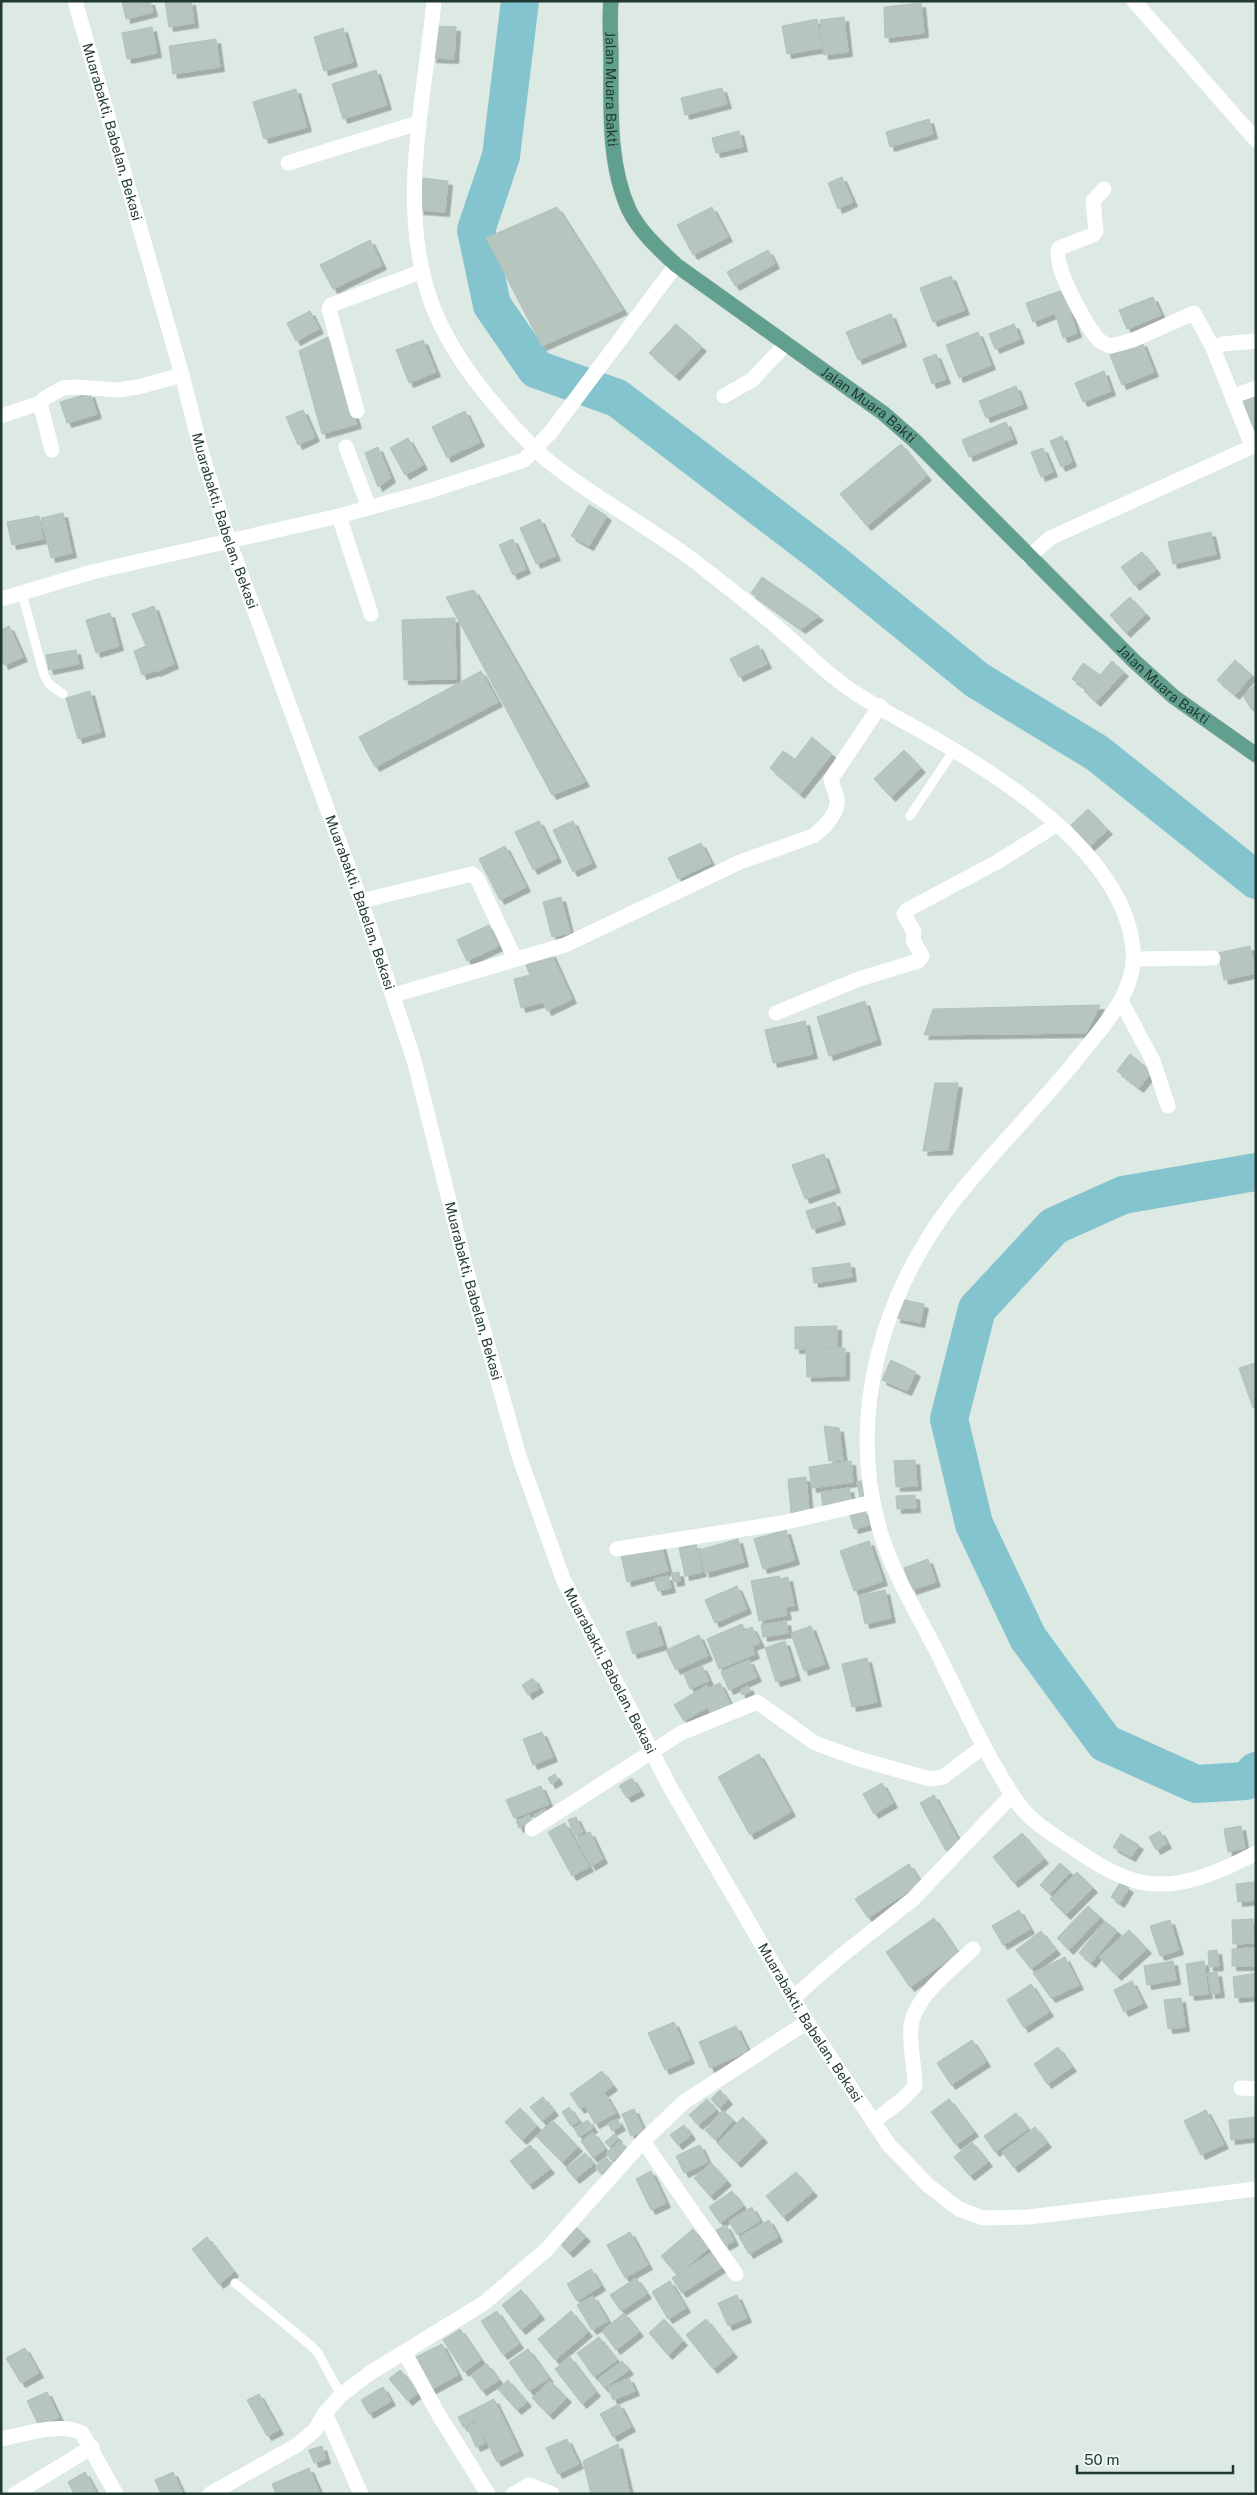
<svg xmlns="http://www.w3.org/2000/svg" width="1257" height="2495" font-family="'Public Sans',sans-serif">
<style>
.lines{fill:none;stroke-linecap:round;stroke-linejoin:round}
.river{stroke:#84c4cf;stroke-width:38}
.building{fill:#b6c6bf;stroke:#b0c2ba;filter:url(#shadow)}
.primary-casing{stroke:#bcc3c1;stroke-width:16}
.service{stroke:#fff;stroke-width:9}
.minor{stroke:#fff;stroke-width:15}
.primary{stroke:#619f8e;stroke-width:15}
.labels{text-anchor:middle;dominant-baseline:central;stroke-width:4;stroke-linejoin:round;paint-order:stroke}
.street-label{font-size:14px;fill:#1f3831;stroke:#edf6f1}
</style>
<defs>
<filter id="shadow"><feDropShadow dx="4.5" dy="4.5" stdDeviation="0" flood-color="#0004"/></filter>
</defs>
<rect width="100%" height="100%" fill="#dde9e3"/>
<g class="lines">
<!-- river -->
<g class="river">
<polyline points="520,1 501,156 476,230 492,305 536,369 617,398 827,558 977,680 1097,753 1256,880"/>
<polyline points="1256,1172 1123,1195 1054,1226 977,1309 949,1419 974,1524 1028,1638 1105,1743 1196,1784 1246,1781 1256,1771"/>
</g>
</g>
<!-- building -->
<g class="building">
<polygon points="122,1 150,1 153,12 126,19"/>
<polygon points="165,1 191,1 194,23 169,27"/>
<polygon points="921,3 924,33 885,38 884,7"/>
<polygon points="844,17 848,52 824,55 820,20"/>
<polygon points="817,19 822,48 787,54 782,26"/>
<polygon points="435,26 456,27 454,59 432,58"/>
<polygon points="152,27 157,53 127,59 122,33"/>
<polygon points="343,28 353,62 324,71 314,37"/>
<polygon points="216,39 220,67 173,74 169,46"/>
<polygon points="376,70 387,105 343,119 332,84"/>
<polygon points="722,88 727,104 685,115 681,98"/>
<polygon points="296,89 307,127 264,139 253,102"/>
<polygon points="929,119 933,134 890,147 886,132"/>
<polygon points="739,131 743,147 716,153 712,138"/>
<polygon points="842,177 853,202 838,209 828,183"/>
<polygon points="423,178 448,181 445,212 419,210"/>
<polygon points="557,207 623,310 542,346 486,238"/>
<polygon points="712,207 728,237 693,255 677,225"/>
<polygon points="370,240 382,265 333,289 320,265"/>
<polygon points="768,250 775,264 735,286 727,272"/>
<polygon points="951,276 965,310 933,322 920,288"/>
<polygon points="1063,290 1077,333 1063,338 1055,313 1033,322 1026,303"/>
<polygon points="1153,297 1161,315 1127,329 1119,310"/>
<polygon points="310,311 319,329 296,341 287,323"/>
<polygon points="891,314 902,342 858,360 846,332"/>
<polygon points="676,324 702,347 675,376 649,353"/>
<polygon points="1014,324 1020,339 995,349 989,334"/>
<polygon points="978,332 991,365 959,378 946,345"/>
<polygon points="328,337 357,424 322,434 299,351"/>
<polygon points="423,340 436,372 409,383 396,350"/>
<polygon points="1142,342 1154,372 1122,385 1110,355"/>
<polygon points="936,354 946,379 932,384 923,359"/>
<polygon points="1104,371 1111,391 1083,402 1075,383"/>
<polygon points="1016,386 1023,404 986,418 979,401"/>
<polygon points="1256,390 1256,438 1241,396"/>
<polygon points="90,393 97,414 67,423 60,402"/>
<polygon points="303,410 315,437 298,445 286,417"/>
<polygon points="465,411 480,442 447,458 432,427"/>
<polygon points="1006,422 1013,439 969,457 962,440"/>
<polygon points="1062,436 1072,462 1061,467 1050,441"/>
<polygon points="408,438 423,465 405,475 390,448"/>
<polygon points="901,444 927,476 867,526 840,494"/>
<polygon points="378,447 391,478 378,487 365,453"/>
<polygon points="1043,448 1053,472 1041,477 1031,452"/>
<polygon points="589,505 607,516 589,546 571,536"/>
<polygon points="63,513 72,553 51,558 41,518"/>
<polygon points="39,516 43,539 12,545 7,522"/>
<polygon points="540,519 556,556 536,564 520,528"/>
<polygon points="1211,532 1216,554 1173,564 1168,542"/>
<polygon points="513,539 526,569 513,575 499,545"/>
<polygon points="1142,552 1156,570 1135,586 1121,567"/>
<polygon points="762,577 819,616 801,629 751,593"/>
<polygon points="474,590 585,782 552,795 446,597"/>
<polygon points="1130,597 1146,614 1126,633 1110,615"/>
<polygon points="154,606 174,664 156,672 155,671 142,675 134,651 146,646 132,614"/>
<polygon points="110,613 119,646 96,653 86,620"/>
<polygon points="455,618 456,679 404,680 402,620"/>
<polygon points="9,626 23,657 4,665 1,658 1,630"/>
<polygon points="758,645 767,664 739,677 730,659"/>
<polygon points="76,650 79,664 49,670 46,655"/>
<polygon points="1235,660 1252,675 1235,695 1217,680"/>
<polygon points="1112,661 1124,672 1096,702 1084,691 1087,689 1072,679 1083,663 1100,675"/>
<polygon points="481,671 498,702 375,767 359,737"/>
<polygon points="1256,684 1256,708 1252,710 1243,696"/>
<polygon points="90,691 101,732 78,739 66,698"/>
<polygon points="812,737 832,754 800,794 770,768 783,751 795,759"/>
<polygon points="904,750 921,768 891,797 874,779"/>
<polygon points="1088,809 1108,830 1090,846 1071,825"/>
<polygon points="539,821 557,858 533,870 515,832"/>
<polygon points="573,821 592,863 573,872 553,830"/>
<polygon points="701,843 711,863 678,879 668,858"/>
<polygon points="505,846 526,887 500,900 479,859"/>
<polygon points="561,897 570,933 552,937 543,902"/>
<polygon points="489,925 499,946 467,961 457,940"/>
<polygon points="1250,946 1256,973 1224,980 1218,953"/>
<polygon points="551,953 572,999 547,1011 543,1002 521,1008 514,979 530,975 526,965"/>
<polygon points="865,1001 877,1040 829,1056 817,1017"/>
<polygon points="1100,1005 1086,1033 924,1035 933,1009"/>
<polygon points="805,1021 813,1054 773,1063 765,1030"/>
<polygon points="1130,1054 1152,1072 1139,1088 1117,1071"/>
<polygon points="935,1083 958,1083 948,1150 923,1151"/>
<polygon points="824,1154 836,1188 805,1199 792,1165"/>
<polygon points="835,1202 841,1220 812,1229 806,1211"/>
<polygon points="850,1263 852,1277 814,1283 812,1268"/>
<polygon points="900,1299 924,1304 920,1323 896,1318"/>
<polygon points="837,1326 837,1348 795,1349 795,1327"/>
<polygon points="845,1348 845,1376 807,1377 806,1349"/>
<polygon points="891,1360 916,1372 907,1391 882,1380"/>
<polygon points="1255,1363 1256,1408 1253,1408 1239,1368"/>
<polygon points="824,1426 839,1428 843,1460 829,1461"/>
<polygon points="915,1460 917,1486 896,1487 894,1461"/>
<polygon points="851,1461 853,1482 812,1488 809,1467"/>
<polygon points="806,1477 809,1511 791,1513 788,1479"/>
<polygon points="865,1480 869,1497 860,1498 857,1482"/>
<polygon points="849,1488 852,1503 823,1507 821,1492"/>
<polygon points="915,1495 916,1508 897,1509 896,1496"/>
<polygon points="865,1510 869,1525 854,1529 850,1514"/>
<polygon points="786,1530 795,1560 763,1569 754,1539"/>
<polygon points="738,1539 744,1562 705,1573 699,1550"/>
<polygon points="869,1541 883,1581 854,1591 840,1551"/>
<polygon points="661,1544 668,1571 627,1582 621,1555"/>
<polygon points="696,1544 702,1572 685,1576 679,1548"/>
<polygon points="928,1559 936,1582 912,1590 904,1568"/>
<polygon points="679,1572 680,1581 673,1582 672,1573"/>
<polygon points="668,1576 671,1588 658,1591 654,1579"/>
<polygon points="779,1576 780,1579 788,1577 794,1606 785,1607 787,1615 759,1621 751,1581"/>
<polygon points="737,1586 747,1609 715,1623 705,1600"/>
<polygon points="885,1590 891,1618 865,1624 859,1596"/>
<polygon points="786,1621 788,1633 763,1637 761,1625"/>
<polygon points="656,1622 663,1645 633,1654 626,1632"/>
<polygon points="742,1624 745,1630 752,1627 760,1643 752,1646 755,1654 719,1669 707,1639"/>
<polygon points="811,1626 825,1664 804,1671 791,1633"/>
<polygon points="699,1635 708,1656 676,1670 666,1650"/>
<polygon points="785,1641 796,1676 776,1682 765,1648"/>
<polygon points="867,1658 877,1702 852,1707 842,1664"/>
<polygon points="749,1660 757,1677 729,1690 721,1672"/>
<polygon points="702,1666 709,1681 690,1689 684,1674"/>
<polygon points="533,1678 539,1688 528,1695 522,1685"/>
<polygon points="720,1683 732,1708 712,1717 708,1707 684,1721 674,1705 707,1685 708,1688"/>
<polygon points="748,1686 750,1691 742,1695 740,1690"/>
<polygon points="542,1732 553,1757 533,1765 523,1739"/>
<polygon points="759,1754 791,1812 750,1835 718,1777"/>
<polygon points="555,1774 558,1780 551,1784 548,1778"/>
<polygon points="632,1778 640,1791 627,1798 619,1786"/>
<polygon points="882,1783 893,1803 874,1814 863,1794"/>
<polygon points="541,1786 549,1804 514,1818 506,1800"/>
<polygon points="934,1795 960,1843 946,1851 920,1803"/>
<polygon points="545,1809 547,1814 536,1819 534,1815"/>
<polygon points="529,1815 532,1822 519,1828 516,1821"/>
<polygon points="576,1817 583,1832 575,1836 568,1820"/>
<polygon points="565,1823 589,1867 572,1876 548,1832"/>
<polygon points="1241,1826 1245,1848 1228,1852 1224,1829"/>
<polygon points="1160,1831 1167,1844 1156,1850 1149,1837"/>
<polygon points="590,1832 603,1859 591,1866 577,1838"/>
<polygon points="1022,1833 1044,1859 1014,1883 993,1857"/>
<polygon points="1121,1834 1139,1845 1131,1857 1113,1847"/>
<polygon points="1060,1863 1070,1872 1050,1894 1040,1885"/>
<polygon points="909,1864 921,1883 868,1918 855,1899"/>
<polygon points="1077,1872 1093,1888 1066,1915 1050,1899"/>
<polygon points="1254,1882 1256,1900 1238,1902 1236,1884"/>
<polygon points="1120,1883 1129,1888 1120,1903 1111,1897"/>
<polygon points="1088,1906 1100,1917 1069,1950 1057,1938"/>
<polygon points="1019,1910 1030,1929 1003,1945 992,1926"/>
<polygon points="934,1918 958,1953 910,1987 886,1952"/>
<polygon points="1253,1919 1254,1943 1233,1944 1232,1920"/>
<polygon points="1170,1920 1179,1950 1160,1956 1150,1926"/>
<polygon points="1105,1921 1117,1931 1091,1963 1079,1953"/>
<polygon points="1129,1930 1147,1949 1117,1976 1099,1957"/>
<polygon points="1041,1931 1056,1950 1031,1969 1016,1950"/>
<polygon points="1255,1948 1256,1966 1232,1966 1232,1949"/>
<polygon points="1217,1950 1219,1966 1209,1967 1208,1951"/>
<polygon points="1065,1957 1079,1985 1051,1998 1033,1973"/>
<polygon points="1173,1961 1176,1980 1147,1985 1144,1966"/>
<polygon points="1204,1961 1208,1994 1190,1996 1186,1964"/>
<polygon points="1217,1972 1220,1993 1211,1994 1208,1973"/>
<polygon points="1256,1973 1256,1996 1235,1998 1233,1977"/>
<polygon points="1132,1981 1143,2003 1124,2012 1114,1990"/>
<polygon points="1031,1984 1049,2012 1024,2028 1007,2000"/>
<polygon points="1181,1998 1185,2027 1168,2029 1164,2000"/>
<polygon points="674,2022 690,2059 665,2070 648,2033"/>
<polygon points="736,2026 748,2051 710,2068 699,2042"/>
<polygon points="972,2040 986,2062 951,2085 937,2063"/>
<polygon points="1058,2047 1072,2067 1047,2084 1034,2064"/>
<polygon points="602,2071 613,2086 580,2109 570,2094"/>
<polygon points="720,2090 728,2100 719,2108 711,2099"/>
<polygon points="605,2094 616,2113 595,2124 585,2106"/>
<polygon points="543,2097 554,2111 542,2121 530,2107"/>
<polygon points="707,2099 716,2110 698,2125 689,2115"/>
<polygon points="949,2099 974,2132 956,2145 931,2112"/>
<polygon points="569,2107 579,2121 571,2126 562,2112"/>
<polygon points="520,2108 537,2126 522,2140 505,2122"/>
<polygon points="634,2109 644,2131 631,2136 622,2114"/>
<polygon points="723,2110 733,2120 716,2140 705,2130"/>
<polygon points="1206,2110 1224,2144 1201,2155 1184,2121"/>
<polygon points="1016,2113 1028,2129 995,2152 984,2136"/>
<polygon points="743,2117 763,2138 737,2163 717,2143"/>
<polygon points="1256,2117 1256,2137 1231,2140 1229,2120"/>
<polygon points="617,2119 621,2126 612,2131 608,2123"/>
<polygon points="552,2120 578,2147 562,2162 536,2136"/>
<polygon points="588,2120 593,2128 579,2137 574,2128"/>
<polygon points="684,2125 691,2135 678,2145 670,2135"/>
<polygon points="1035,2127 1047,2143 1014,2168 1002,2152"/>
<polygon points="593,2132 605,2149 593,2158 581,2141"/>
<polygon points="614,2134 618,2138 610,2147 605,2142"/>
<polygon points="620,2141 627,2150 612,2161 606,2153"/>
<polygon points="972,2142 988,2162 970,2176 954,2157"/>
<polygon points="530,2145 550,2169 529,2185 510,2161"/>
<polygon points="700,2145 708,2162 684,2173 676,2156"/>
<polygon points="585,2153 594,2164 575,2179 566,2168"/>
<polygon points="606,2157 612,2164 601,2174 595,2167"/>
<polygon points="711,2163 727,2181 710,2196 694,2178"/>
<polygon points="651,2171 666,2203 651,2210 636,2179"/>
<polygon points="796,2172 813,2192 783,2217 766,2196"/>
<polygon points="732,2191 743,2206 720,2223 709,2207"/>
<polygon points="752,2207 760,2221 737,2235 729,2221"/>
<polygon points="769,2220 778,2237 749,2254 739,2237"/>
<polygon points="574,2225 586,2237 569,2253 558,2241"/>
<polygon points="726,2225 734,2241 725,2246 716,2230"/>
<polygon points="693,2229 709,2248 677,2275 661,2256"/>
<polygon points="630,2232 648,2265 625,2278 607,2245"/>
<polygon points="207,2237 234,2272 219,2284 192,2249"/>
<polygon points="714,2251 724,2266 682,2293 672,2278"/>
<polygon points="591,2269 601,2286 577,2301 567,2284"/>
<polygon points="636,2278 647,2294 621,2311 610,2295"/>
<polygon points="670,2281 686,2308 668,2319 652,2292"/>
<polygon points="521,2290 540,2315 521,2330 502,2305"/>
<polygon points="737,2295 747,2318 728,2326 718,2303"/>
<polygon points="593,2296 608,2321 592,2330 577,2305"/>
<polygon points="497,2311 519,2344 503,2355 481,2321"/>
<polygon points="571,2311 588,2332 555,2360 538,2339"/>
<polygon points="624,2313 639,2332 616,2350 602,2331"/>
<polygon points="664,2319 683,2341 668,2355 649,2333"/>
<polygon points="706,2319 733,2353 713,2369 686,2335"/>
<polygon points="460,2329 481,2360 464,2372 443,2340"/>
<polygon points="599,2337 617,2360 594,2377 577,2353"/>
<polygon points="442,2344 458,2375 430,2390 414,2358"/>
<polygon points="25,2348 39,2373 21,2383 6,2358"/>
<polygon points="528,2349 549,2378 529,2391 509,2362"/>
<polygon points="570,2357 596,2392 582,2404 555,2369"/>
<polygon points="622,2361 629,2370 604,2388 598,2379"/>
<polygon points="487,2364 499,2380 482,2391 471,2375"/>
<polygon points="400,2370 419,2392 408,2401 389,2379"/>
<polygon points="629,2378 635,2391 613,2400 608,2387"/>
<polygon points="508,2380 527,2402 517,2410 498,2389"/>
<polygon points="550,2381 567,2398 549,2415 532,2398"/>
<polygon points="383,2387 391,2401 369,2414 361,2400"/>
<polygon points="47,2392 59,2417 39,2426 27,2401"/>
<polygon points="259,2394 279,2430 267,2436 247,2400"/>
<polygon points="494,2399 519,2451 497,2462 476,2420 463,2427 458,2417"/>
<polygon points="619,2404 631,2427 613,2437 600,2414"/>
<polygon points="476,2423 485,2443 476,2447 467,2427"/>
<polygon points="567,2439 579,2464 558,2474 546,2448"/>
<polygon points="618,2444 630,2494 591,2494 583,2461"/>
<polygon points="322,2446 326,2459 314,2463 309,2450"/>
<polygon points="309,2468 320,2493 276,2494 272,2484"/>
<polygon points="85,2472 96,2492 74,2494 68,2482"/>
<polygon points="173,2472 183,2494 161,2494 155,2480"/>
</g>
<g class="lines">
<!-- primary casing -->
<g class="primary-casing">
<g id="primary">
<path id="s2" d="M611 1C609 20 611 40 611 59 611 108 608 164 629 210 640 232 659 249 676 265L883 413 914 440 1134 661 1174 697 1256 755"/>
</g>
</g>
<!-- service -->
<g class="service">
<polyline points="22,593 44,675 49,684 63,694"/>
<polyline points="910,816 954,750"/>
<polyline points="235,2283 310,2345 318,2353 341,2395"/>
</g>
<!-- minor -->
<g class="minor">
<path id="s1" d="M75 1 182 375 202 454 229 541 361 901 414 1060 466 1268 519 1456 563 1579 670 1787 807 2022 889 2145 929 2186 959 2209 983 2218 1029 2217 1256 2189"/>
<path d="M434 1C425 97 399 195 427 290 443 343 479 388 515 428 524 437 532 447 541 455 590 496 647 525 697 563 727 587 758 610 786 635 808 654 829 676 854 692 885 713 920 729 952 749 1021 790 1125 862 1133 949 1137 988 1108 1021 1085 1049 1044 1102 994 1149 953 1202 883 1293 848 1411 878 1524 890 1569 915 1609 936 1650 955 1688 972 1726 993 1763 1004 1781 1013 1800 1028 1815 1037 1824 1047 1831 1058 1838 1082 1854 1108 1873 1136 1881 1176 1892 1220 1872 1256 1853"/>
<polyline points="1134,1 1256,140"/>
<polyline points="288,163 418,123"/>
<path d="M1104 189 1093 201 1096 231 1093 235 1059 248C1051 263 1086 325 1097 338 1101 343 1105 344 1111 346L1133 340 1194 313 1213 348"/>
<polyline points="724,396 752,380 786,344"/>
<polyline points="1234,396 1256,388"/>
<polyline points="40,403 52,450"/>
<polyline points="357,411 329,309 331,305 423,271"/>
<polyline points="1,416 40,403 45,398 63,388 77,387 118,390 138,387 182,375"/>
<polyline points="1252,446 1213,348 1223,344 1256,341"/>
<polyline points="346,447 369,507"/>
<polyline points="339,516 371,614"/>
<polyline points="1029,557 1050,538 1256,445"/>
<polyline points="1,599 92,572 339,516 426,492 524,460 550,433 676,265"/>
<polyline points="361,901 472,874 477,878 515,959"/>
<polyline points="1134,959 1213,958"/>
<path d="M394 995 565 945 740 862 813 836C823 829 839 813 837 799 836 792 832 786 831 779L880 706"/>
<polyline points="1121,1001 1153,1061 1168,1106"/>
<polyline points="776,1013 859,979 918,961 922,956 913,940 914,932 904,914 907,910 997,862 1056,825"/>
<polyline points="617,1549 782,1523 873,1502"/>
<polyline points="532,1829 681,1733 757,1702 815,1743 859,1759 930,1779 943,1777 984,1746"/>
<polyline points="794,1997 841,1956 913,1899 1012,1795"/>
<polyline points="1241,2088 1256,2089"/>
<path d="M873 2122 903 2099 915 2086C915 2066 909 2047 911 2027 913 1998 953 1968 973 1949"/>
<polyline points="643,2141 736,2274"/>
<polyline points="405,2353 437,2412 488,2494"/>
<polyline points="325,2413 361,2494"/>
<path d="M1 2439C26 2434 59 2422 82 2433L116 2494"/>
<polyline points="15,2494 92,2447"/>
<polyline points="210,2494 297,2445 315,2430 325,2413 341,2395 370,2373 484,2303 546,2250 643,2141 684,2102 807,2022"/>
<polyline points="513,2494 529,2485 552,2494"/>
</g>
<!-- primary -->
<use href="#primary" class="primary"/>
</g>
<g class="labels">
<!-- street labels -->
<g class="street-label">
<text stroke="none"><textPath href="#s2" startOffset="88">Jalan Muara Bakti</textPath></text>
<text stroke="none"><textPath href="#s1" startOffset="136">Muarabakti, Babelan, Bekasi</textPath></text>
<text stroke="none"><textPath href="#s2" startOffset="522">Jalan Muara Bakti</textPath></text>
<text stroke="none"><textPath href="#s1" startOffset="541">Muarabakti, Babelan, Bekasi</textPath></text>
<text stroke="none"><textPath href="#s2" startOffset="929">Jalan Muara Bakti</textPath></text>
<text stroke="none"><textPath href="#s1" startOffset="946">Muarabakti, Babelan, Bekasi</textPath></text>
<text stroke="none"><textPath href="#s1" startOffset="1351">Muarabakti, Babelan, Bekasi</textPath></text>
<text stroke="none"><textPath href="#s1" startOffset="1756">Muarabakti, Babelan, Bekasi</textPath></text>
<text stroke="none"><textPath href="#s1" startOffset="2161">Muarabakti, Babelan, Bekasi</textPath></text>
</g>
</g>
<!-- border -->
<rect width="1257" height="2495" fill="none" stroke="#1f3831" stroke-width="5"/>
<!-- scale -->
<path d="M1077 2465v8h156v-8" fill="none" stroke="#1f3831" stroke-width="2.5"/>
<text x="1084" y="2465" font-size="15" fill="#1f3831" stroke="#edf6f1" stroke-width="4" paint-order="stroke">50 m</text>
</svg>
